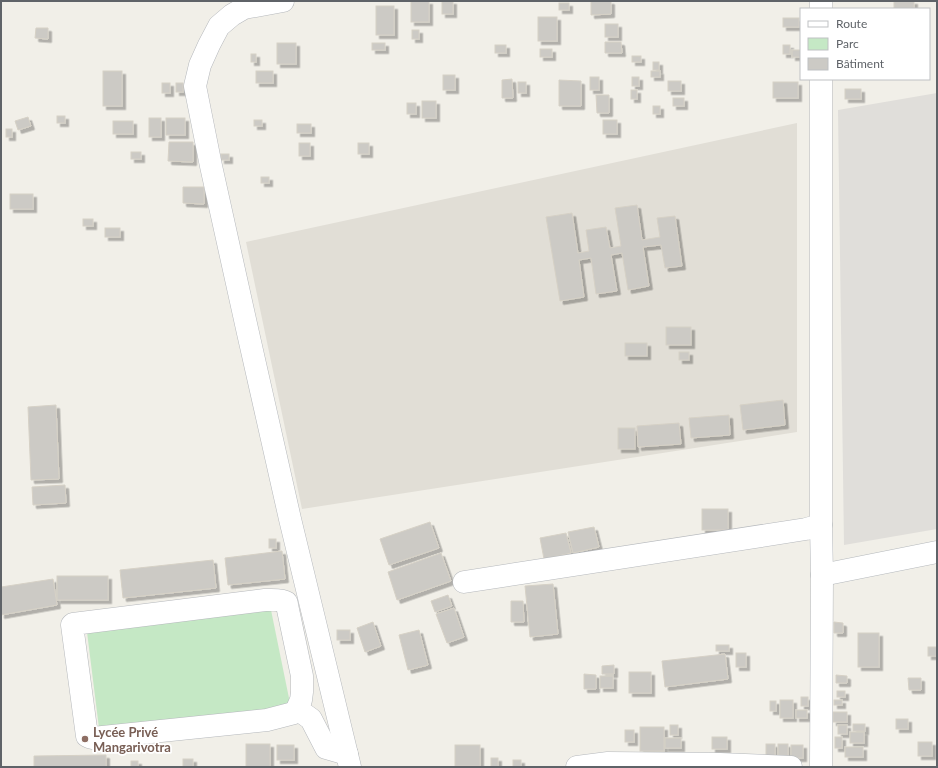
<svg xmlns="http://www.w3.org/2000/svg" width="938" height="768" font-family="Lato,sans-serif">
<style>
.industrial{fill:#e0deda}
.education{fill:#e1ded6}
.green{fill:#c5e8c5}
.building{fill:#cccac5;stroke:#d6d1c6;filter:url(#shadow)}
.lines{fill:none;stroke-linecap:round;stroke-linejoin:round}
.minor-casing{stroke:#b5b8bc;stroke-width:23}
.minor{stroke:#fff;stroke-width:22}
.education-dot{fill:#8d6e63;stroke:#fff;stroke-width:1.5}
.labels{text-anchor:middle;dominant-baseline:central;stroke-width:3.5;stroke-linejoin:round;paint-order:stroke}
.education-label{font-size:13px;font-weight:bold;fill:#785e54;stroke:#fff;text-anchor:start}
</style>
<defs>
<filter id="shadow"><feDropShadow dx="3.5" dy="3.5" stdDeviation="0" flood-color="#0004"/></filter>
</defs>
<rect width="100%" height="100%" fill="#f1efe8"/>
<!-- industrial -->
<polygon class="industrial" points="937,93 937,529 844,545 838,110"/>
<!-- education -->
<polygon class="education" points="797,123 797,432 302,509 246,242"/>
<!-- green -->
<polygon class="green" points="271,610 291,708 99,728 87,632"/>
<!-- building -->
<g class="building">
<rect x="411" y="1" width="18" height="21"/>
<rect x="442" y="1" width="11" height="13"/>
<polygon points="591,1 611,1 611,14 591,15"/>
<rect x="894" y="1" width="20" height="8"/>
<rect x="559" y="3" width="10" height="7"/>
<rect x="376" y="6" width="18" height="29"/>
<rect x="538" y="17" width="19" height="24"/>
<rect x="783" y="18" width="16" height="9"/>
<rect x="605" y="24" width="13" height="13"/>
<polygon points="36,28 48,28 48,39 35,38"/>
<rect x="412" y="30" width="7" height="9"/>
<polygon points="605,42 621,42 622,53 605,53"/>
<rect x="277" y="43" width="19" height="21"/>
<rect x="372" y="43" width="13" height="7"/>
<rect x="495" y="45" width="11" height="8"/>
<rect x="783" y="45" width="7" height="9"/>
<rect x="540" y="49" width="12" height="8"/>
<rect x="792" y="50" width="9" height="7"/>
<rect x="251" y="54" width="5" height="8"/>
<rect x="632" y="56" width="9" height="6"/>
<rect x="653" y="62" width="6" height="8"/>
<rect x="103" y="71" width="19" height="35"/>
<rect x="256" y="71" width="17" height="12"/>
<rect x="651" y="71" width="9" height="6"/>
<rect x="443" y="75" width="12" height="15"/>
<rect x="590" y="77" width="9" height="13"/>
<rect x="632" y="77" width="7" height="9"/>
<polygon points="512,79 513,98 502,98 502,80"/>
<polygon points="559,80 581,81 581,106 559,106"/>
<rect x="668" y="81" width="13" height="10"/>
<rect x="518" y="82" width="8" height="11"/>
<rect x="773" y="82" width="25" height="16"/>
<rect x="162" y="83" width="8" height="10"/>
<rect x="176" y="83" width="7" height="9"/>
<rect x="845" y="89" width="16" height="10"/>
<rect x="631" y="90" width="6" height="9"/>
<polygon points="596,95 609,95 609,113 597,113"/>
<rect x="673" y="98" width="11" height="8"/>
<rect x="422" y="101" width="14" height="17"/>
<rect x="407" y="103" width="9" height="11"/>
<rect x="653" y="106" width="7" height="8"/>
<rect x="57" y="116" width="8" height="7"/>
<polygon points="28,117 31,126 18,130 15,121"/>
<rect x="149" y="118" width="12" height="19"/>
<rect x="166" y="118" width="19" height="17"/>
<rect x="254" y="120" width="8" height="6"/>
<rect x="603" y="120" width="14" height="14"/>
<rect x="113" y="121" width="20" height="13"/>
<rect x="297" y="124" width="14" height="9"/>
<rect x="6" y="129" width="6" height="8"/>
<polygon points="169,142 193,142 193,162 168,161"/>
<rect x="299" y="143" width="11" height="13"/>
<rect x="358" y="143" width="11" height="11"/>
<rect x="131" y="152" width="10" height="7"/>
<rect x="221" y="154" width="8" height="6"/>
<rect x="261" y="177" width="8" height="6"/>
<polygon points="183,187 204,187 204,204 183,203"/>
<rect x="10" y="194" width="23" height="15"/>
<polygon points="637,205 642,240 660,237 657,218 675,216 682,266 665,268 661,245 643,247 649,286 628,290 622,253 611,255 617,291 596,294 591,258 579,260 584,297 560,301 546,217 572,213 578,253 589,251 586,230 606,227 610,248 621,246 615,208"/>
<rect x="83" y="219" width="10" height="7"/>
<rect x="105" y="228" width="15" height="9"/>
<rect x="666" y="327" width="25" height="18"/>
<rect x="625" y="343" width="22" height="13"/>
<rect x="679" y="352" width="10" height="8"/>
<polygon points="783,400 785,425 743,430 740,405"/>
<polygon points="56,405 59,479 31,480 28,407"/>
<polygon points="729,415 730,435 691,438 689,418"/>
<polygon points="679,423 681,444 638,447 637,426"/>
<rect x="618" y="428" width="17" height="21"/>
<polygon points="65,485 66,503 33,505 32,487"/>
<rect x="702" y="509" width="26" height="21"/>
<polygon points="430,522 439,548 389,565 380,539"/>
<polygon points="594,527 599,547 573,553 568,532"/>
<polygon points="566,533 571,553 544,559 540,538"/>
<rect x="269" y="539" width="7" height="9"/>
<polygon points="282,551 285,579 228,585 225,558"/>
<polygon points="441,553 451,581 397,600 388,572"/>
<polygon points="213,560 216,588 123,598 120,570"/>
<rect x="57" y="576" width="51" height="24"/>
<polygon points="53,579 57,605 1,615 1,587"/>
<polygon points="553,584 558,634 530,637 525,586"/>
<polygon points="448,595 452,606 435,612 431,601"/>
<polygon points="511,601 523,601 524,622 511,622"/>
<polygon points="454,608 464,637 447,643 436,614"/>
<polygon points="373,622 381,646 365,652 357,628"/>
<polygon points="834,622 843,623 843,633 834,633"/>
<rect x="337" y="630" width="13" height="10"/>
<polygon points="419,630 428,665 408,670 399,635"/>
<rect x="858" y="633" width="21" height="34"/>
<rect x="716" y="645" width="13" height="6"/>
<rect x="928" y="647" width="9" height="9"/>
<rect x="736" y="653" width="10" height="14"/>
<polygon points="725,654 728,679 665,687 662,661"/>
<polygon points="614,665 614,674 602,674 602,666"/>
<rect x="629" y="672" width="22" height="21"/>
<polygon points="584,674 596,675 596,689 584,689"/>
<polygon points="836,675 847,676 847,683 836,683"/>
<rect x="600" y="676" width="13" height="12"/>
<polygon points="908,678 921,678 921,690 909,690"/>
<rect x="837" y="691" width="8" height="6"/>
<rect x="801" y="697" width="7" height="9"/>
<rect x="780" y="700" width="13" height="18"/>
<rect x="834" y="700" width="8" height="5"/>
<rect x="770" y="701" width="6" height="10"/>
<rect x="796" y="710" width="11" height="8"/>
<rect x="833" y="712" width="14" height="10"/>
<rect x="896" y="719" width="12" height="10"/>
<rect x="853" y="724" width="12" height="7"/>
<rect x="670" y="725" width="8" height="10"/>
<rect x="838" y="725" width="9" height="9"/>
<rect x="640" y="727" width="24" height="24"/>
<rect x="625" y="730" width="9" height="12"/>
<rect x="850" y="732" width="14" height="11"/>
<rect x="712" y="737" width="15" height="12"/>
<rect x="835" y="737" width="7" height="11"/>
<rect x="665" y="738" width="16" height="10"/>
<rect x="918" y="742" width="14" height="14"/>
<rect x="246" y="744" width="24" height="23"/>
<rect x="766" y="744" width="9" height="13"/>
<rect x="778" y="744" width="10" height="14"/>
<rect x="277" y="745" width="17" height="15"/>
<rect x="455" y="745" width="25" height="21"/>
<rect x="791" y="745" width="12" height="13"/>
<rect x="845" y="747" width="18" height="10"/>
<polygon points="106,755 106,767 34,767 34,756"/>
<rect x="491" y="758" width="7" height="9"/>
<rect x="183" y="759" width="10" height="8"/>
<rect x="513" y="760" width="8" height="7"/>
<rect x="131" y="761" width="7" height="6"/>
</g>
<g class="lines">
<!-- minor casing -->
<g class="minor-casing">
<g id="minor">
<polyline points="283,1 244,8 232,15 219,26 209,45 200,65 195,86 211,166 248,333 290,519 350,767"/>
<polyline points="821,1 821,9"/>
<polyline points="821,79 821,525 822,575 821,767"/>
<polyline points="822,575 937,552"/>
<polyline points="464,582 806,529 821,525"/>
<path d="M265 600C269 600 282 599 286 602 287 603 287 604 287 605L302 676V692L301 700 297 709 294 713 267 720 248 722 93 738 89 737 87 736 72 625 73 624Z"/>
<polyline points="297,709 311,719 326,748 347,754"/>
<polyline points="577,767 608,763 720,764 791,767"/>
</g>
</g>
<!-- minor -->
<use href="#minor" class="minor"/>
</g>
<!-- markers -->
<circle class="education-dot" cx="85" cy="739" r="4"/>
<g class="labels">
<!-- education labels -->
<g class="education-label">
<text x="93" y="732">Lycée Privé<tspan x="93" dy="15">Mangarivotra</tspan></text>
</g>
</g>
<!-- border -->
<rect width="938" height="768" fill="none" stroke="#5f6368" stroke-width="4"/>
<!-- legend -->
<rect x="800" y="8" width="130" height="72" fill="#ffffff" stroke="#bfc1c3"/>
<rect x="808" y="21" width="20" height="6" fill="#ffffff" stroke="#bfc1c3"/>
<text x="836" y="28" font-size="12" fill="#5f6368">Route</text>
<rect x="808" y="38" width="20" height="12" fill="#c5e8c5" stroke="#bfc1c3"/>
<text x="836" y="48" font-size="12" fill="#5f6368">Parc</text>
<rect x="808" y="58" width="20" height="12" fill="#cccac5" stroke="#bfc1c3"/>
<text x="836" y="68" font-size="12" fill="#5f6368">Bâtiment</text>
</svg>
